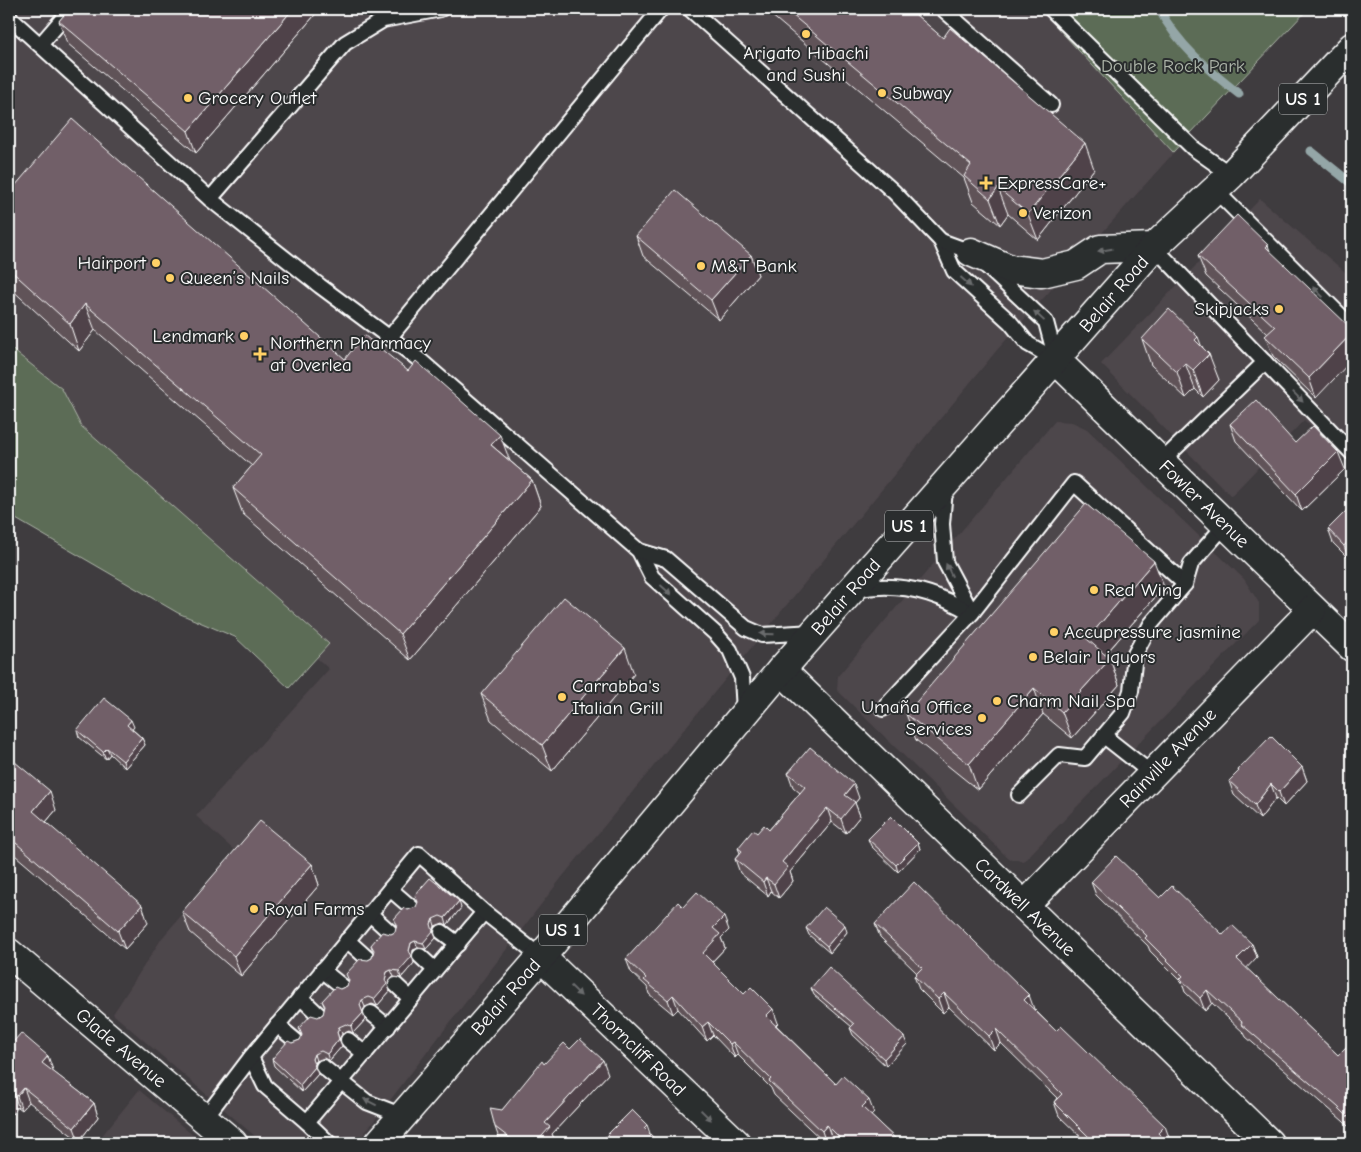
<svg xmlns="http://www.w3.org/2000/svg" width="1361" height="1152" font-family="'Comic Neue',sans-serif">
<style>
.built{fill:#4e464b}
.green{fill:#5c6c56;stroke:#aeb6aa}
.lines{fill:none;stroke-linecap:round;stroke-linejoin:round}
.stream{stroke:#94a6a7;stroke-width:9}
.lane-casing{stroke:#fff;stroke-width:18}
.street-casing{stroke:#fff;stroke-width:31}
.primary-casing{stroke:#fff;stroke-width:31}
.lane{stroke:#2a2d2e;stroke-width:14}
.street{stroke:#2a2d2e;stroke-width:28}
.primary{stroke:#2a2d2e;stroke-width:28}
.wall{fill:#615259;stroke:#fff}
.shaded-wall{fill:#4f4248;stroke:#fff}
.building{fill:#715f67;stroke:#fff}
.oneway{fill:#6a6c6d}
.poi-dot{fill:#ffd166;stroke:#2a2d2e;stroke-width:2}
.labels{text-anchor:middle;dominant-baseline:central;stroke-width:4;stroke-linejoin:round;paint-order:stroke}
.shield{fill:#2a2d2e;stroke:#bfc0c0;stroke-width:1}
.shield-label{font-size:18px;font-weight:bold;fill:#fff}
.poi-label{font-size:19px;fill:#fff;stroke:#2a2d2e;text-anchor:start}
.park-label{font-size:19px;fill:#aeb6aa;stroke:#2a2d2e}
.street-label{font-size:19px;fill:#fff;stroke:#2a2d2e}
</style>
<rect width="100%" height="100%" fill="#3f3c3f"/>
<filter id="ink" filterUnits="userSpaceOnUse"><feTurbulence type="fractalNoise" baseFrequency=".02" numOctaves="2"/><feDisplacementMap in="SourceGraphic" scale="10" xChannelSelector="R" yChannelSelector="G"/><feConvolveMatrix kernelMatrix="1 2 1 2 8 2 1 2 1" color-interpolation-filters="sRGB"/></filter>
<g filter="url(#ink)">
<!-- built -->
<g class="built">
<polygon points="9,9 1041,9 1173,152 1246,72 997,350 563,876 357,1143 263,1143 113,1014 162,938 236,852 196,816 329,669 9,384"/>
<polygon points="1260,199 1352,278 1352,466 1304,420 1231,496 1101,364"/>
<polygon points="1055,421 1072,422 1087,429 1244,579 1259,603 1259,620 1024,861 1009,859 837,690 838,676"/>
<polygon points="139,1090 202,1143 96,1143"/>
</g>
<!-- green -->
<g class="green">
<polygon points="1040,9 1308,9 1173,152"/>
<polygon points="9,347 62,389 81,426 329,644 289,688 235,637 178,613 9,515"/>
</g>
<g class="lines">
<!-- stream -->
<g class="stream">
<path d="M1159 9C1178 45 1207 69 1239 94"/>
<polyline points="1311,151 1352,184"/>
</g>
<!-- lane casing -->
<g class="lane-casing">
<g id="lane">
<polyline points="441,9 383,20 345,43 210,199 320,286 421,361 639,551 652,577 716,634 730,650 742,678 744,711"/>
<polyline points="690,9 894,192 941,241 954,271 1010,322 1028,344 1056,360"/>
<polyline points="943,9 1051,105"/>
<polyline points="1051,9 1193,148 1231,175"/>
<polyline points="9,17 210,199"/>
<polyline points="40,45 71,9"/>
<polyline points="1215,190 1352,327"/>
<polyline points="941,241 971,252 1046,322 1056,360"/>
<polyline points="1154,247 1352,453"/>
<polyline points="390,337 661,9"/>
<polyline points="1161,462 1265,362"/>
<polyline points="945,489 942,524 945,562 972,613"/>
<polyline points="639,551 666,559 746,628 762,635 814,632"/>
<path d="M856 590C897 581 936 592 971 613"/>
<polyline points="883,709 972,613 1074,483 1185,584"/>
<polyline points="1104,736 1151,773"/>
<polyline points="1019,795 1059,755 1085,758 1123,713 1131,691 1135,654 1151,624 1185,584 1191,564 1225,525"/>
<polyline points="390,889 412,908"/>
<polyline points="369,913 391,933"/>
<polyline points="442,932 458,944"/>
<polyline points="347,940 368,959"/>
<polyline points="420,956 435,970"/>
<polyline points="322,970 343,987"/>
<polyline points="396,985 411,999"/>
<polyline points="300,997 319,1015"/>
<polyline points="371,1013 388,1027"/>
<polyline points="277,1025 296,1041"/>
<polyline points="348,1040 365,1054"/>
<polyline points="251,1057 265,1086 307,1122 484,912"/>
<polyline points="323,1067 367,1102 403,1116"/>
<polyline points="204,1119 251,1057 419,854 484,912 541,957"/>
<polyline points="307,1122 329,1143"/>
</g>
</g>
<!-- street casing -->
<g class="street-casing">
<g id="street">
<polyline points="1056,360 1352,647"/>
<polyline points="781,670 1269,1143"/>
<polyline points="1024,906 1312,610"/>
<polyline points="9,953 233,1143"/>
<polyline points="541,957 736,1143"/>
</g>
</g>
<!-- primary casing -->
<g class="primary-casing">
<g id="primary">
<polyline points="971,252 1010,269 1042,273 1076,265 1100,249 1154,247"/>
<polyline points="379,1143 541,957 781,670 1154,247 1231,175 1352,47"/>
</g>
</g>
<!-- lane -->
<use href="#lane" class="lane"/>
<!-- street -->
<use href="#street" class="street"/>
<!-- primary -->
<use href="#primary" class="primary"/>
</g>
<!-- wall -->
<g class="wall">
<polygon points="69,9 320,9 196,153 67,43 59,21"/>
<polygon points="764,9 909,9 1094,169 1038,240 1008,214 1000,225 973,202 964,178"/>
<polygon points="9,193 345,359 510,461 532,480 541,506 410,660 243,514 233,488 252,466 95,330 79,351 9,287"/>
<polygon points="636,236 751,255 758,275 719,320 643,256"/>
<polygon points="1268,245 1316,398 1273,356 1265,336 1268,334 1206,276 1198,256"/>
<polygon points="1142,339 1202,346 1219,380 1203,397 1195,389 1186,398 1151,365"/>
<polygon points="1230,424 1295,443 1345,469 1302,511 1236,441"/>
<polygon points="1352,507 1352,556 1349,559 1333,543 1328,529"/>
<polygon points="1164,587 1105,655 1110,659 1119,685 1072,738 1043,714 978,790 916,740 906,714"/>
<polygon points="634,674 552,771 491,720 481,694"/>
<polygon points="134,727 132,729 142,738 145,745 125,768 110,754 106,759 79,737 77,730"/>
<polygon points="9,757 56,810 46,822 148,923 125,949 9,850"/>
<polygon points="1302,767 1307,781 1284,806 1276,798 1260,819 1234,795 1229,781 1239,772 1238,770"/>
<polygon points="788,773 859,798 855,803 860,816 846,833 832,822 790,872 793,881 779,898 771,891 768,896 740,873 735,859 740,853 738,848 757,833 769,830 800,793 793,787"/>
<polygon points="868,839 918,843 920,849 898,872 871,846"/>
<polygon points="312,864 319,885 241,976 190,932 182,912"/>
<polygon points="1091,882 1160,898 1223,935 1252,944 1257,957 1246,968 1338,1055 1352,1041 1352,1130 1343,1121 1246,1037 1244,1033 1212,1003 1205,1011 1185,992 1182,983 1150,951 1148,946 1096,895"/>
<polygon points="683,907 729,930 721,938 725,948 712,962 744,994 778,1023 776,1025 836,1084 874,1113 871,1116 900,1143 836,1143 832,1139 828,1143 825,1143 774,1095 771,1088 738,1055 735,1058 713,1035 707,1041 678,1009 673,1014 649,994 647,987 631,972 626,959"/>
<polygon points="461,908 447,925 443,923 435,926 433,931 436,938 426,949 418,948 413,950 412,956 414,963 401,978 394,977 389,979 388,986 390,991 377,1006 372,1004 365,1007 362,1012 365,1020 353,1033 349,1031 342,1034 339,1039 342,1046 329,1061 324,1058 316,1061 315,1066 318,1074 302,1092 274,1066 272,1059 292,1043 300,1040 318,1017 323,1014 325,1008 322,1001 340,989 347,986 368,960 372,958 373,952 371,945 395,932 396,926 394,919 408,910"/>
<polygon points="875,924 1034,1009 1056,1031 1170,1140 1086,1142 1059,1116 1054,1102 1057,1098 1001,1043 994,1050 949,1007 943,1013 919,989 914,976 917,973 880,937"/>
<polygon points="806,928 847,932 830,953 809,935"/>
<polygon points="811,988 907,1044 886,1066 853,1035 850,1028 852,1027 814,995"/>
<polygon points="9,1037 14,1041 48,1056 52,1071 94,1103 98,1117 79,1141 29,1102 22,1110 18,1107 12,1114 9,1111"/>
<polygon points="570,1049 608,1074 552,1134 555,1141 553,1143 504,1143 500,1141 495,1127 502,1110 544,1064"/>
</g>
<!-- shaded-wall -->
<g class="shaded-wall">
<polygon points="293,9 320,9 196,153 188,131"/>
<polygon points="1085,143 1094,169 1038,240 1028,214"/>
<polygon points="998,188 1008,214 1000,225 990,199"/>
<polygon points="751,255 758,275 719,320 711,300"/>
<polygon points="85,304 95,330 79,351 70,324"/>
<polygon points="1352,333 1352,360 1316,398 1309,378"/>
<polygon points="1198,337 1206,358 1209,354 1219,380 1203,397 1193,370 1195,340"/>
<polygon points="1185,363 1195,389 1186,398 1177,372"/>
<polygon points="500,435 510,461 491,445"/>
<polygon points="1338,452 1345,469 1302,511 1296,494"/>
<polygon points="532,480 541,506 410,660 400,634"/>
<polygon points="1352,537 1352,556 1349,559 1344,546"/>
<polygon points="1154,561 1164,587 1096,665 1087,639"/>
<polygon points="625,648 634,674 552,771 542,745"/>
<polygon points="1110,659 1119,685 1072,738 1062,712"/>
<polygon points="1034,688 1043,714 978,790 969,764"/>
<polygon points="131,720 134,727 130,732 127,725"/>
<polygon points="142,738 145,745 125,768 123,761"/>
<polygon points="107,748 110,754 106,759 103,752"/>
<polygon points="1302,767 1307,781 1284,806 1279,792"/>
<polygon points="854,784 859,798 855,803 860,816 846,833 841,819 845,795"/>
<polygon points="1271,784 1276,798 1260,819 1255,805"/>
<polygon points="50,791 56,810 40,829 33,811"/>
<polygon points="827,808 832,822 790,872 793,881 779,898 774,884 782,862"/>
<polygon points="918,843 920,849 898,872 896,865"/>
<polygon points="312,864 319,885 241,976 234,956"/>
<polygon points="766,878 771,891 768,896 763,882"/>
<polygon points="459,901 461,908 447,925 445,918"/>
<polygon points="142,905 148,923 125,949 118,931"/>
<polygon points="724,917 729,930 721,938 725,948 708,966 703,953 713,928"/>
<polygon points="433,919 435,926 433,931 436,938 426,949 423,943"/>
<polygon points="845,925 847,932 830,953 827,946"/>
<polygon points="415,941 418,948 413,950 412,956 414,963 401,978 399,971 409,951 411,943"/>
<polygon points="1252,944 1257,957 1242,973 1237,959"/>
<polygon points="391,970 394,977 389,979 388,986 390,991 377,1006 374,999 385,980 387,972"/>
<polygon points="1207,990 1212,1003 1205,1011 1200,998"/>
<polygon points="944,993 949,1007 943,1013 938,999"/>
<polygon points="673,995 678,1009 673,1014 668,1000"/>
<polygon points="1029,995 1034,1009 1029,1013 1024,1000"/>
<polygon points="362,1000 365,1007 362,1012 360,1005"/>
<polygon points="773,1009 778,1023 771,1030 766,1016"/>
<polygon points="363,1013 365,1020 353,1033 351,1026"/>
<polygon points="708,1022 713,1035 707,1041 702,1027"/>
<polygon points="339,1027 342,1034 339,1039 337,1032"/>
<polygon points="996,1029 1001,1043 994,1050 989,1036"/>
<polygon points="904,1037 907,1044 886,1066 884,1059"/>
<polygon points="339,1039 342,1046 329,1061 327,1054"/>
<polygon points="733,1042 738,1055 735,1058 730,1044"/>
<polygon points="314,1054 316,1061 314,1066 312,1059"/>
<polygon points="48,1056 53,1070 47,1077 42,1063"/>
<polygon points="603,1060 608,1074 552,1134 555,1141 553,1143 536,1143 545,1123"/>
<polygon points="315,1067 318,1074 302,1092 300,1085"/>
<polygon points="24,1088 29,1102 22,1110 17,1096"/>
<polygon points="14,1093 18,1107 12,1114 9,1104 9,1099"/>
<polygon points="869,1100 874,1113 867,1120 862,1107"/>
<polygon points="94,1103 98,1117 79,1141 74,1128"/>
<polygon points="647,1125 652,1139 644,1128"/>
<polygon points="827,1125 832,1139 828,1143 826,1143 822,1131"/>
<polygon points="1165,1126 1170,1140 1166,1143 1158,1133"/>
</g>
<!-- building -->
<g class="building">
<polygon points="69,9 293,9 188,131 59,21"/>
<polygon points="785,9 909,9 943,38 950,28 1085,143 1028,214 998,188 990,199 964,176 971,165"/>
<polygon points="72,119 345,359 364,335 408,371 416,361 500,435 491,445 532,480 400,634 233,488 261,455 85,304 70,324 9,269 9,193"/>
<polygon points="675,190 751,255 711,300 636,236"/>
<polygon points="1237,215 1268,245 1266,247 1352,329 1352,333 1309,378 1265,336 1275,327 1198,256"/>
<polygon points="1169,309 1198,337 1195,340 1209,354 1193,370 1185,363 1177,372 1142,339"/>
<polygon points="1256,400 1295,443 1313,426 1338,452 1296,494 1230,424"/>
<polygon points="1086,504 1154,561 1087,639 1110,659 1062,712 1034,688 969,764 906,714"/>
<polygon points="1351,506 1352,507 1352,537 1344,546 1328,529"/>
<polygon points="564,597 625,648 542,745 481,694"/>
<polygon points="104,698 131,720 127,725 142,738 123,761 107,748 103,752 77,730"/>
<polygon points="1271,736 1302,767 1279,792 1271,784 1255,805 1229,781 1239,771 1238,770"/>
<polygon points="810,747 854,784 845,795 855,802 841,819 827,808 782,862 788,867 774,884 766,878 763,882 735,859 742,851 738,848 753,830 757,833 764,825 769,830 805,787 788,773"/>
<polygon points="9,757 50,791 33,811 142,905 118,931 9,837"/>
<polygon points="891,816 918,843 896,865 868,839"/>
<polygon points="260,821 312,864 234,956 182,912"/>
<polygon points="1116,856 1160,898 1172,886 1223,935 1232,925 1252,944 1237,959 1338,1055 1352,1041 1352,1121 1338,1107 1241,1024 1242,1022 1207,990 1200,998 1180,979 1183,976 1145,938 1147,936 1091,882"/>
<polygon points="430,878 459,901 445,918 440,916 433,919 431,924 433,931 423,943 415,941 411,943 409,951 412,956 399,971 391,970 387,972 385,980 387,984 374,999 369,997 362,1000 360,1005 363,1013 351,1026 346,1024 339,1027 337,1032 339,1039 327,1054 321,1051 314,1054 312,1059 315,1067 300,1085 272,1059 288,1041 292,1043 300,1040 302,1035 299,1028 311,1015 318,1017 323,1014 325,1006 322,1001 335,987 340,989 347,986 349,981 346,974 360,959 368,960 372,958 374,950 371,945 382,932 391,934 395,932 397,924 394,919 404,908 408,910 416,907 418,902 415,895"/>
<polygon points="914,882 1029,995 1024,1000 1056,1031 1061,1026 1165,1126 1158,1133 1168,1143 1085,1143 1090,1138 1054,1102 1062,1094 996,1029 989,1036 944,993 938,999 914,976 922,968 875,924"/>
<polygon points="697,892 724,917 713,928 720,934 703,953 744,994 751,987 773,1009 766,1016 836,1084 843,1076 869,1100 862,1107 900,1143 845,1143 827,1125 822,1131 769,1081 771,1079 733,1042 730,1044 708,1022 702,1027 673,995 668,1000 644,980 646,978 626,959 678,902 683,907"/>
<polygon points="824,907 845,925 827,946 806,928"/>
<polygon points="829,967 904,1037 884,1059 850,1028 854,1024 811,988"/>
<polygon points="21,1033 48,1056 42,1063 94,1103 74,1128 24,1088 17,1096 14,1093 9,1099 9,1037 14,1041"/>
<polygon points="580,1039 603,1060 545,1123 550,1127 536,1143 516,1143 495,1127 490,1108 502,1110 542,1061 544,1064 564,1043 570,1049"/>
<polygon points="632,1110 647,1125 644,1128 659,1143 602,1143 604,1141 603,1139"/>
</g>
<!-- one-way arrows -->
<defs><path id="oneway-solid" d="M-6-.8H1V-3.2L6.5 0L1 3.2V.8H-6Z" transform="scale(1.25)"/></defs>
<g class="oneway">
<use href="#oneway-solid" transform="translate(1105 250) rotate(171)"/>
<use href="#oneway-solid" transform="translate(966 282) rotate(42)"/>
<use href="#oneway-solid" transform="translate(1318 292) rotate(-135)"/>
<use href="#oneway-solid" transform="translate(1039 316) rotate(-137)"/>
<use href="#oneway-solid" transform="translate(1298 397) rotate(46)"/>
<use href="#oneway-solid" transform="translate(949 570) rotate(-115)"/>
<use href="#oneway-solid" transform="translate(666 590) rotate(42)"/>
<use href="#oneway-solid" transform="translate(767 634) rotate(-178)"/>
<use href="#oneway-solid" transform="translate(576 991) rotate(44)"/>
<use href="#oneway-solid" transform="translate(370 1102) rotate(-153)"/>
<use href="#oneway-solid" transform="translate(706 1115) rotate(44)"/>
</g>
</g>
<!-- markers -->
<g class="poi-dot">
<circle cx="806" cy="34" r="5"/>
<circle cx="882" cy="93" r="5"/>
<circle cx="188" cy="98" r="5"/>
<path d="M983.5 175.5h5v5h5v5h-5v5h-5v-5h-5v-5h5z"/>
<circle cx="1023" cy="213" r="5"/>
<circle cx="156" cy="263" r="5"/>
<circle cx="701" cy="266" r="5"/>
<circle cx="170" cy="278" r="5"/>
<circle cx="1279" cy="309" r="5"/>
<circle cx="244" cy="336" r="5"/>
<path d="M257.5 346.5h5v5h5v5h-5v5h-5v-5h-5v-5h5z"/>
<circle cx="1094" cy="590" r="5"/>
<circle cx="1054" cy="632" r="5"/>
<circle cx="1033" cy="657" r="5"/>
<circle cx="562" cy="697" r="5"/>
<circle cx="997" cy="701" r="5"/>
<circle cx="982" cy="718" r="5"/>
<circle cx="254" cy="909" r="5"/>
</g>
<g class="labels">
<!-- shield labels -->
<g class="shield">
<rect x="1279" y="83.5" width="48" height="31" rx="4"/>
<rect x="885" y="510.5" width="48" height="31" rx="4"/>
<rect x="539" y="914.5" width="48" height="31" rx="4"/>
</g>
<g class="shield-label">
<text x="1303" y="99">US 1</text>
<text x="909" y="526">US 1</text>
<text x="563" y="930">US 1</text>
</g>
<!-- poi labels -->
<g class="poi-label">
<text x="806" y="53" text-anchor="middle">Arigato Hibachi<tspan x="806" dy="22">and Sushi</tspan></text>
<text x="892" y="93">Subway</text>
<text x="198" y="98">Grocery Outlet</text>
<text x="997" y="183">ExpressCare+</text>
<text x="1033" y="213">Verizon</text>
<text x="146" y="263" text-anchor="end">Hairport</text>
<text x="711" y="266">M&amp;T Bank</text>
<text x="180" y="278">Queen’s Nails</text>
<text x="1269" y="309" text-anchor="end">Skipjacks</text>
<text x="234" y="336" text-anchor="end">Lendmark</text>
<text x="270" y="343">Northern Pharmacy<tspan x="270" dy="22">at Overlea</tspan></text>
<text x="1104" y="590">Red Wing</text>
<text x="1064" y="632">Accupressure jasmine</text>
<text x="1043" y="657">Belair Liquors</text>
<text x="572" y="686">Carrabba's<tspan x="572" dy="22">Italian Grill</tspan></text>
<text x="1007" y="701">Charm Nail Spa</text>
<text x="972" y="707" text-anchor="end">Umaña Office<tspan x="972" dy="22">Services</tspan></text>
<text x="264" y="909">Royal Farms</text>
</g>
<!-- park labels -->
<g class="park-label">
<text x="1173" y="66">Double Rock Park</text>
</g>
<!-- street labels -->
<g class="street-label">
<text transform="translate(1114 294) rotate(-49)">Belair Road</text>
<text transform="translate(1204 504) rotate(44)">Fowler Avenue</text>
<text transform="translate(846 597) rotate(-49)">Belair Road</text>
<text transform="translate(1168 758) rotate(-46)">Rainville Avenue</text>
<text transform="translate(1025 907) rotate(44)">Cardwell Avenue</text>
<text transform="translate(506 997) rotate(-49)">Belair Road</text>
<text transform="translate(121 1048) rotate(40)">Glade Avenue</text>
<text transform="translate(638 1050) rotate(44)">Thorncliff Road</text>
</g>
</g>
<!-- margin -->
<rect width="1361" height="1152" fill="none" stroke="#2a2d2e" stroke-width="30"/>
<rect x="15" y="15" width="1331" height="1122" fill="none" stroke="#fff" stroke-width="2" filter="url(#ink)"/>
</svg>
